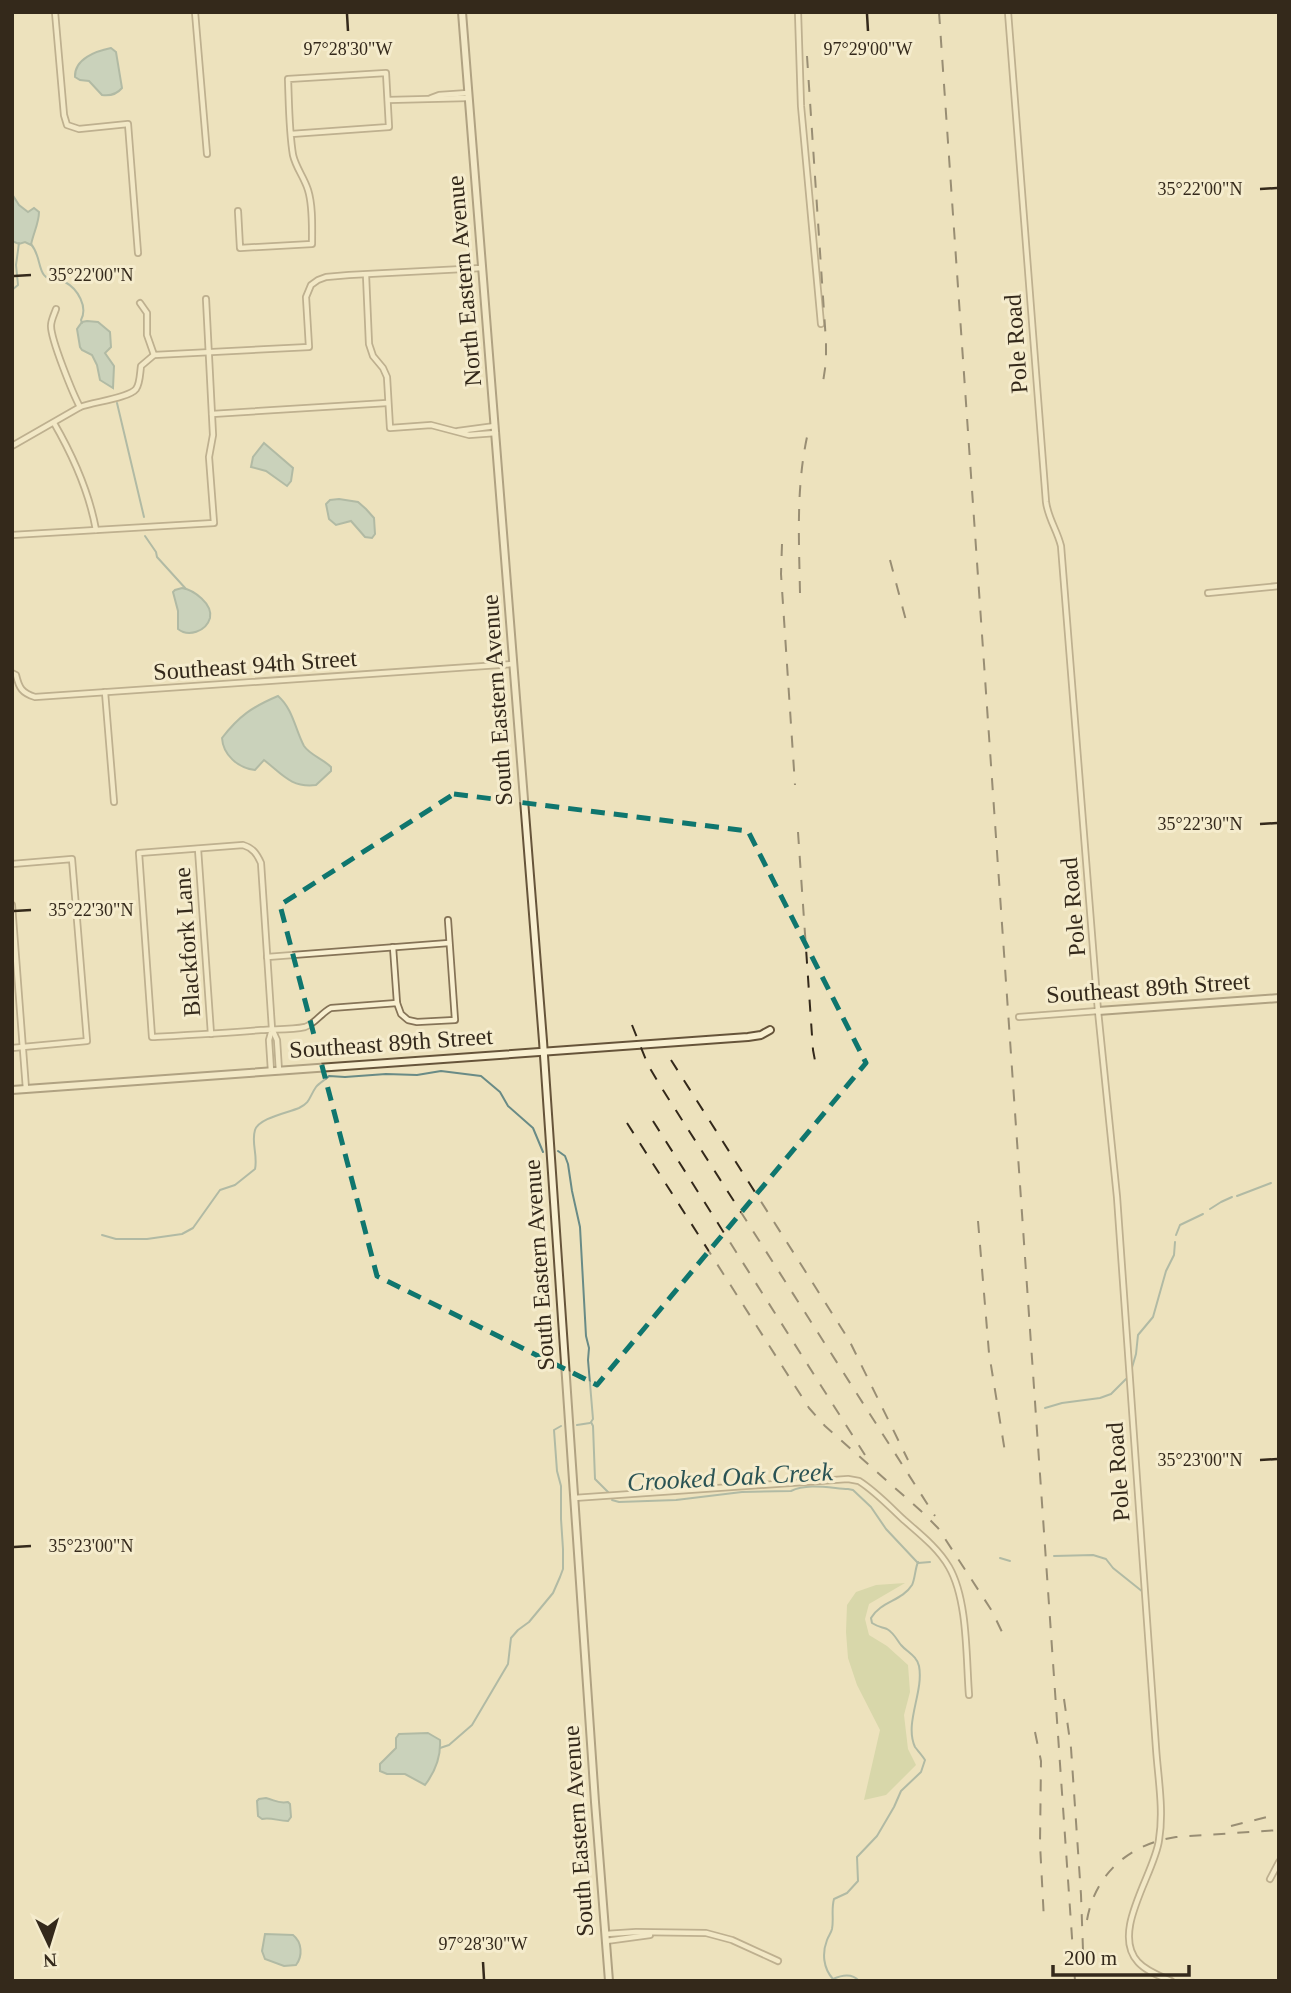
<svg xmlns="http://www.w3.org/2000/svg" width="1291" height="1993" font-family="'Times New Roman',serif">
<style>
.green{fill:#bfca92}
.water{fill:#a1beb8;stroke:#698b86;stroke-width:2}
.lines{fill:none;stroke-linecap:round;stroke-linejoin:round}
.stream{stroke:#698b86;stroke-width:2}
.street-casing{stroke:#857357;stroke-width:8}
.secondary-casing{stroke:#66543a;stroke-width:10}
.street{stroke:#f8efd0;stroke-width:4.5}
.secondary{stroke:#f8efd0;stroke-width:6}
.rail{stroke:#34291b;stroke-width:2;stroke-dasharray:12 12;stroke-linecap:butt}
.marked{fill:none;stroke:#0f766e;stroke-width:5;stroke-dasharray:14 9;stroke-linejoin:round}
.ticks{fill:none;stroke:#34291b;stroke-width:2.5}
.labels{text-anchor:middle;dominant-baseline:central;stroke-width:6;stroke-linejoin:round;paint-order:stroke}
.street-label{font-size:24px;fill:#34291b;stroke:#f5eccd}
.water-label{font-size:26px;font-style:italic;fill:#2a5354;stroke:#f5eccd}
.ticks-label{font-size:18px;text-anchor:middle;fill:#34291b;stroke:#f5eccd;stroke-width:6;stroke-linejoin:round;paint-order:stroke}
</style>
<rect width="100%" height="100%" fill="#ede2bd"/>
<!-- green -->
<polygon class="green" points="905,1583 869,1604 865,1619 869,1635 887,1646 908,1665 910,1692 904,1715 908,1749 916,1765 886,1795 864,1800 880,1730 857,1685 848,1658 846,1632 847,1605 856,1592 876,1585"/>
<!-- water -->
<g class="water">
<path d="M111 48 116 52 122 88C117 94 109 96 102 95L89 81 80 80 75 77C74 59 96 51 111 48Z"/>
<path d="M12 194 19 205 28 212 34 208 39 212C39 223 33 234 31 245L25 242 19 244 12 241Z"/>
<polygon points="87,321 98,322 110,332 111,347 105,353 114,366 113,388 100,380 97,365 92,355 82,350 80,347 77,329 82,322"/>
<polygon points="264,443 293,468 291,481 287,486 266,471 251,467 253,457"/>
<polygon points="339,499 358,502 366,509 374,518 375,534 372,538 365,537 351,521 336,525 329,519 326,504 330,500"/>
<path d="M182 588C194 590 213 604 210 618 206 632 188 637 178 629V611L173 592 175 590Z"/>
<path d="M278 696C293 709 295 729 304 746 310 755 323 759 331 767V771L316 785C291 788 282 774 264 760L255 770C238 768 223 755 222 738 239 716 252 707 278 696Z"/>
<path d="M428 1733 440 1740C441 1756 435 1772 425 1785L405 1774H387L380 1771V1764L396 1748V1738L399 1734Z"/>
<path d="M266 1798C275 1800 278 1804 288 1802L290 1804 291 1817 288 1821C278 1821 271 1817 262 1819L258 1816 257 1801 259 1799Z"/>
<path d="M265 1934 293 1935C302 1942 303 1956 296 1965L284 1966 265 1959 262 1951Z"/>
</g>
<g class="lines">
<!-- stream -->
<g class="stream">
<path d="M31 244C40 255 38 267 44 275 49 282 58 279 65 282 78 289 88 307 81 320L82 323"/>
<polyline points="12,290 18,285 16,265 19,243"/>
<polyline points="117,403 144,517"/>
<polyline points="145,536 156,552 157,557 186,589"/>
<polyline points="558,1151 565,1156 568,1164 572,1191 580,1227 586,1336 589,1348 588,1360 593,1419 591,1422 593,1426 595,1479 608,1492"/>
<polyline points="1237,1196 1271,1183"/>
<polyline points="1210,1209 1221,1202 1232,1197"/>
<path d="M102 1235 116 1239H147L182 1234 193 1228 220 1190 235 1185 255 1169C258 1155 251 1143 255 1130 259 1118 287 1113 299 1108 311 1102 309 1097 316 1087 319 1083 325 1080 329 1076L345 1077 386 1074 417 1075 441 1071 481 1076 500 1092 508 1106 533 1128 543 1152"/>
<polyline points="1176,1235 1180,1225 1203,1214"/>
<polyline points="1131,1371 1136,1354 1138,1335 1153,1317 1166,1271 1174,1255 1175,1242"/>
<polyline points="1045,1408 1062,1403 1100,1398 1111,1394 1126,1379"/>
<polyline points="577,1425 590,1423"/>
<path d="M612 1500 619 1502 676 1500 742 1492 791 1491C807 1483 830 1488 848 1489L853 1490 871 1507 886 1529 917 1562"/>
<polyline points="1054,1556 1093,1555 1106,1559 1113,1568 1143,1592"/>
<polyline points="1000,1558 1010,1561"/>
<polyline points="918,1563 930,1562"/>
<polyline points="440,1748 449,1745 472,1725 508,1664 511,1638 518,1630 529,1622 553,1593 560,1577 563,1569 563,1549 561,1519 561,1486 557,1471 554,1430 561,1426"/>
<path d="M859 1981C852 1973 842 1975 833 1979 823 1968 822 1953 827 1940 829 1935 831 1933 832 1929 834 1919 831 1910 834 1899L847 1893 858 1881 857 1857 877 1836 894 1807 901 1791 921 1772 925 1760C922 1755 918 1751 915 1747 904 1723 924 1692 919 1666 917 1656 907 1652 901 1645 897 1640 894 1633 887 1629 882 1627 878 1627 872 1623L871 1618C881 1601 902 1601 912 1585 915 1579 915 1569 918 1562"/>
</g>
<!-- street casing -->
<g class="street-casing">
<g id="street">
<polyline points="55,12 64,115 67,125 79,129 128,124 138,253"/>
<polyline points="195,12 207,154"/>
<polyline points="798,12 801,106 821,324"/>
<path d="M1008 12 1046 502C1048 518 1057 530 1061 546L1098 1011 1117 1197 1156 1748C1158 1778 1164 1810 1159 1840 1155 1873 1110 1932 1138 1962 1146 1971 1160 1976 1171 1981"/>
<polyline points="431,98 439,95 468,93"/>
<polyline points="388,100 468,98"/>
<path d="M238 211 240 248 312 244C312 227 313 206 308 190 304 177 296 168 293 155 289 131 289 104 288 79L386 73 389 127 291 134"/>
<polyline points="366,275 369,344 373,356 383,368 387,377 390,428 431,425 469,435 496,433"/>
<polyline points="140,303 147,313 147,335 154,355 309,347 306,297 311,285 318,280 326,277 349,275 482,268"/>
<path d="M56 309C54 315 51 320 51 326 51 340 73 394 80 407"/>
<polyline points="212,414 387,403"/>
<path d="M54 423C73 456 89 491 96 530"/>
<polyline points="458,431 495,426"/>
<path d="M12 446 80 407C93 402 129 398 136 389 140 384 140 373 141 366L154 355"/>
<polyline points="12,535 214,523 209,457 213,435 206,299"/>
<polyline points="1208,593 1279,586"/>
<path d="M12 673 16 675C19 688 22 693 35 697L513 664"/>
<polyline points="105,692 114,802"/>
<polyline points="198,849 211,1034"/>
<polyline points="12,864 72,859 87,1041 12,1048"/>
<polyline points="12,905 26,1089"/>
<polyline points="393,947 397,1003 401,1014 408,1020 417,1022 455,1020 448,920"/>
<polyline points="267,957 449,943"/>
<polyline points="1019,1017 1098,1011"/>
<polyline points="273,1031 277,1040 279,1071"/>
<path d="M271 1071 269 1040 272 1029 261 863C257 854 253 848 243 845L139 853 152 1037C188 1035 225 1033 261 1030 275 1029 291 1030 305 1027 315 1024 321 1013 331 1008L397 1003"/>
<path d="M574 1498 848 1479 859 1481C875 1491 890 1507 904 1520 920 1534 938 1548 949 1567 968 1600 966 1658 969 1695"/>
<polyline points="1270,1879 1279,1862"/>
<polyline points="606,1934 636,1932 706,1933 732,1940 778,1961"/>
<polyline points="606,1941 650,1935"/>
</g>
</g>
<!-- secondary casing -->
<g class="secondary-casing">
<g id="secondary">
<polyline points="462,12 543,1041 595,1802 609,1981"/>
<polyline points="1098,1011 1279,998"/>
<polyline points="12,1090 748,1037 761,1035 770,1030"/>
</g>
</g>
<!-- street -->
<use href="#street" class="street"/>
<!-- secondary -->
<use href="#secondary" class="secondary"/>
<!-- rail -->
<g class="rail">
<polyline points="939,12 1075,1981"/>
<polyline points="807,56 826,342 826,362 822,389"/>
<polyline points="782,544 781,574 795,785"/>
<polyline points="890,560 908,628"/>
<path d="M800 593C799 540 796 489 807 437"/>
<polyline points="798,832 813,1050 817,1071"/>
<polyline points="632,1025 648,1065 661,1087 935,1516"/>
<polyline points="671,1060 849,1340 908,1460"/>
<polyline points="653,1121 865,1455"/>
<polyline points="627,1123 809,1408 825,1426 921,1511 938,1528 992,1611 1002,1632"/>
<polyline points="978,1221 989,1353 1005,1452"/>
<polyline points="1064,1699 1071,1748 1081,1895 1083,1950"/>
<polyline points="1035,1732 1041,1761 1040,1844 1044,1920"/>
<polyline points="1231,1826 1279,1814"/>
<path d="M1087 1920C1095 1874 1129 1844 1176 1837L1279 1830"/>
</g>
</g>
<!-- marked area -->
<path d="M0 0H1291V1993H0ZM454 794 748 831 866 1063 597 1385 377 1276 280 905Z" fill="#ede2bd" fill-opacity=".55" fill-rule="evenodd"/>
<path class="marked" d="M454 794 748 831 866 1063 597 1385 377 1276 280 905Z"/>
<!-- ticks -->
<path class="ticks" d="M347 14 348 31M867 14 868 31M1260 189 1277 188M14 276 31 275M1260 824 1277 823M14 911 31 910M1260 1460 1277 1459M14 1547 31 1546M483 1962 484 1979"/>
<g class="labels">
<!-- street labels -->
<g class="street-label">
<text transform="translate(464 281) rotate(-95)">North Eastern Avenue</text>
<text transform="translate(1016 344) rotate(-94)">Pole Road</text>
<text transform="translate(255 665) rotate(-4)">Southeast 94th Street</text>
<text transform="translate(497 700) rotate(-94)">South Eastern Avenue</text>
<text transform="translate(1073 907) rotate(-95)">Pole Road</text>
<text transform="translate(187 942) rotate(-94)">Blackfork Lane</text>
<text transform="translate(1148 988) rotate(-4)">Southeast 89th Street</text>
<text transform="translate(391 1043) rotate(-4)">Southeast 89th Street</text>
<text transform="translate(539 1265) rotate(-94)">South Eastern Avenue</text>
<text transform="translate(1118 1472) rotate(-94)">Pole Road</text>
<text transform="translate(578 1831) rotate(-94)">South Eastern Avenue</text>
</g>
<!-- water labels -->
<g class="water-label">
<text transform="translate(730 1477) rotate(-3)">Crooked Oak Creek</text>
</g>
</g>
<g class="ticks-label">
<text x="348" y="55">97°28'30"W</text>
<text x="868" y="55">97°29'00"W</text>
<text x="1200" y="195">35°22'00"N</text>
<text x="91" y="281">35°22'00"N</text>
<text x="1200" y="830">35°22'30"N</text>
<text x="91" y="916">35°22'30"N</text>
<text x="1200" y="1466">35°23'00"N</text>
<text x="91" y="1552">35°23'00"N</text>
<text x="483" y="1950">97°28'30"W</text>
</g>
<!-- border -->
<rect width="1291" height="1993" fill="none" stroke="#34291b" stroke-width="28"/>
<!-- north arrow -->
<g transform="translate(49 1944) rotate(176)" stroke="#f5eccd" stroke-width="5" paint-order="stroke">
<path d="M0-5L12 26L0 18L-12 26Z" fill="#34291b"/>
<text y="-10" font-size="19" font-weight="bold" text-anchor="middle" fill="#34291b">N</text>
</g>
<!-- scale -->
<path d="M1053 1965v10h136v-10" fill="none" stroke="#34291b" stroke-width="3.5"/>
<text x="1064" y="1965" font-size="21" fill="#34291b" stroke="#f5eccd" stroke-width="5" paint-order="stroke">200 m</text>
</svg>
